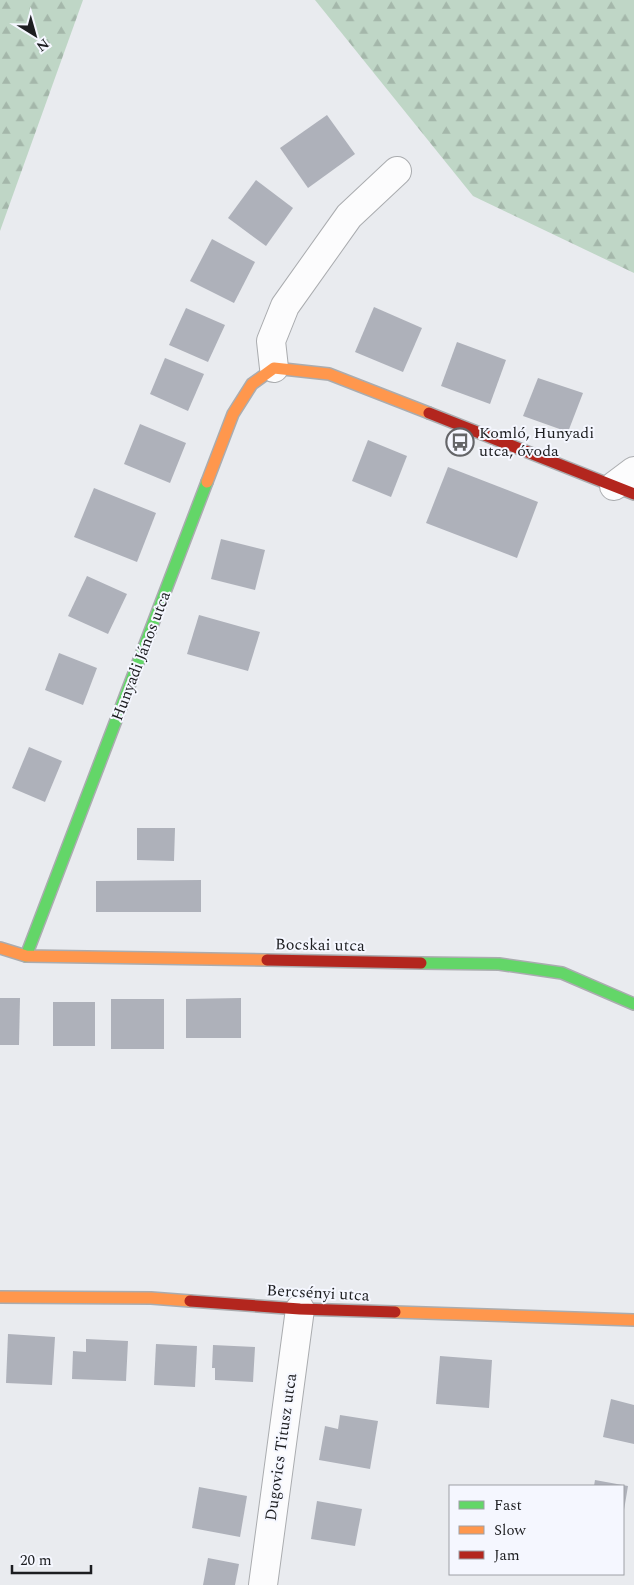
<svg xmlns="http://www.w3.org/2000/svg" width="634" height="1585" font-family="Spectral,serif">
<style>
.forest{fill:url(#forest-firs)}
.building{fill:#aeb1ba}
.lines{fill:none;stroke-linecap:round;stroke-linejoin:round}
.street-casing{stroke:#aaacaf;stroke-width:30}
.fast-casing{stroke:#aaacaf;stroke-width:14}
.slow-casing{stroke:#aaacaf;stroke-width:14}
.jam-casing{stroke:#aaacaf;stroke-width:14}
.street{stroke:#fcfcfd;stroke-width:28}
.fast{stroke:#63d668;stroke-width:11}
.slow{stroke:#ff974d;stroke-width:11}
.jam{stroke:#b3261e;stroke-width:11}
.labels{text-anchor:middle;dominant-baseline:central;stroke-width:4;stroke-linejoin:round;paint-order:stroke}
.poi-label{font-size:16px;fill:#1c1d20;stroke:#f5f7ff;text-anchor:start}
.street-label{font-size:16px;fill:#1c1d20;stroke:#f5f7ff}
</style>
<defs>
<pattern id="forest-firs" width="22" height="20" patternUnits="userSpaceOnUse" patternTransform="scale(1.25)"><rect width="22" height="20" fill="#bfd6c6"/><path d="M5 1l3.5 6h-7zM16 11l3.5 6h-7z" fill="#a4b7aa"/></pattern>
</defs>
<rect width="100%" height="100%" fill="#e9ebef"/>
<!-- forest -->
<g class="forest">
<polygon points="0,0 83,0 0,231"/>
<polygon points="315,0 634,0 634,273 473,196"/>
</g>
<!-- building -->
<g class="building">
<polygon points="327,115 355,154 308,188 280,148"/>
<polygon points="256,180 293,208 266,246 228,218"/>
<polygon points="212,239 255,262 234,303 190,281"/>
<polygon points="374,307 422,328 403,372 355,352"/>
<polygon points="186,308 225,325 208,362 169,345"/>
<polygon points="457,342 506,360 490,404 441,386"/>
<polygon points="165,358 204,374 188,411 150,394"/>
<polygon points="538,378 583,393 568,432 523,416"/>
<polygon points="140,424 186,443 170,483 124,464"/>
<polygon points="368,440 407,456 391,497 352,481"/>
<polygon points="448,467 538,502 517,558 426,523"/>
<polygon points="94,488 156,513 137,562 74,537"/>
<polygon points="221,539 265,550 255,590 211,579"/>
<polygon points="87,576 127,594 108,634 68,616"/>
<polygon points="199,615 260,632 248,671 187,654"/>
<polygon points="59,653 97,668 83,705 45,690"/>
<polygon points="29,747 62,761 45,802 12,788"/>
<polygon points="137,828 175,828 174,861 137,860"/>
<polygon points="201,880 201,912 96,912 96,881"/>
<polygon points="0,998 20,998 19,1045 0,1045"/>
<polygon points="241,998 241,1038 186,1038 186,999"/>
<rect x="111" y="999" width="53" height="50"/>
<rect x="53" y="1002" width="42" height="44"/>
<polygon points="8,1334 55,1337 52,1385 6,1383"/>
<polygon points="86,1339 128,1341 126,1381 72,1379 73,1351 86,1352"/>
<polygon points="156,1344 197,1346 195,1387 154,1385"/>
<polygon points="213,1345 255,1347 253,1382 215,1380 215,1368 212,1368"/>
<polygon points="440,1356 492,1360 489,1408 436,1404"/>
<polygon points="611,1399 634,1405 634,1444 603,1437"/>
<polygon points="340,1415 378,1421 370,1469 319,1460 325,1426 338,1429"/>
<polygon points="595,1480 628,1486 624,1510 623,1486 594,1486"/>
<polygon points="199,1487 247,1496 240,1537 192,1528"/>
<polygon points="317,1501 362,1509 355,1546 311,1539"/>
<polygon points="208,1558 239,1564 235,1585 203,1585"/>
</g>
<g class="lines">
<!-- street casing -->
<g class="street-casing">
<g id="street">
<polyline points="274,368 271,341 285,306 349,216 397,171"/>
<polyline points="614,486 634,471"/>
<polyline points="263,1585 300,1309"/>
</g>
</g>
<!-- fast casing -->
<g class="fast-casing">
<g id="fast">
<polyline points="26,956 207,482"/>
<polyline points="421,963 499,964 562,973 634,1004"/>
</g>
</g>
<!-- slow casing -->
<g class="slow-casing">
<g id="slow">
<polyline points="207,482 233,414 252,384 274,368 329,374 429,413"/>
<polyline points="0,948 26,956 267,960"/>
<polyline points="0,1297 151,1298 190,1301"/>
<polyline points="395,1312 634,1320"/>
</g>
</g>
<!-- jam casing -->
<g class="jam-casing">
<g id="jam">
<polyline points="429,413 634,494"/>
<polyline points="267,960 421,963"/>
<polyline points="190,1301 300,1309 395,1312"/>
</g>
</g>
<!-- street -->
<use href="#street" class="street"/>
<!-- fast -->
<use href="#fast" class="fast"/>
<!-- slow -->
<use href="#slow" class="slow"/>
<!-- jam -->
<use href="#jam" class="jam"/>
</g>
<!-- icons -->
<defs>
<g id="bus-ring" transform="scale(1.4375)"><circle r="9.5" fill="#f5f7ff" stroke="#646568" stroke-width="1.5"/><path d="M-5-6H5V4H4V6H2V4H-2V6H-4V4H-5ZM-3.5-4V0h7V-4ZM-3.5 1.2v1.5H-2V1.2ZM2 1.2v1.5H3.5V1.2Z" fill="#646568"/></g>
</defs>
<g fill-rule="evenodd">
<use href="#bus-ring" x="460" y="442"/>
</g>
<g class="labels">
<!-- poi labels -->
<g class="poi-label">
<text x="479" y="433">Komló, Hunyadi<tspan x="479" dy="18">utca, óvoda</tspan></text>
</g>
<!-- street labels -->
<g class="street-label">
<text transform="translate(141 656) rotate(-69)">Hunyadi János utca</text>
<text transform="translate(320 945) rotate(1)">Bocskai utca</text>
<text transform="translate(318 1293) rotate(3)">Bercsényi utca</text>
<text transform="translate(281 1447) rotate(-82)">Dugovics Titusz utca</text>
</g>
</g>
<!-- legend -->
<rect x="449" y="1485" width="175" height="90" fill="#f5f7ff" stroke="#9ea0a6"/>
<rect x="459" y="1501" width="25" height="8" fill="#63d668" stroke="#9ea0a6"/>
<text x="494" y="1510" font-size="15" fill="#1c1d20">Fast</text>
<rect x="459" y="1526" width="25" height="8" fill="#ff974d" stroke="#9ea0a6"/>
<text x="494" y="1535" font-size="15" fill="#1c1d20">Slow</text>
<rect x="459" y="1551" width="25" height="8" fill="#b3261e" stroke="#9ea0a6"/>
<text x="494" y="1560" font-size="15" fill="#1c1d20">Jam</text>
<!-- north arrow -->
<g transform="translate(35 35) rotate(143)" stroke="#f5f7ff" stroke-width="4" paint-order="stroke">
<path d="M0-4L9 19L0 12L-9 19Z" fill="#1c1d20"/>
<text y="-8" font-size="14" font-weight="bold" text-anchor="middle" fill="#1c1d20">N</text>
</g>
<!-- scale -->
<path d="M12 1565v8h79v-8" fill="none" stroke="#1c1d20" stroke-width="2.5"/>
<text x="20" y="1565" font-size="15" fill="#1c1d20" stroke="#f5f7ff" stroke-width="4" paint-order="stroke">20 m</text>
</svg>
